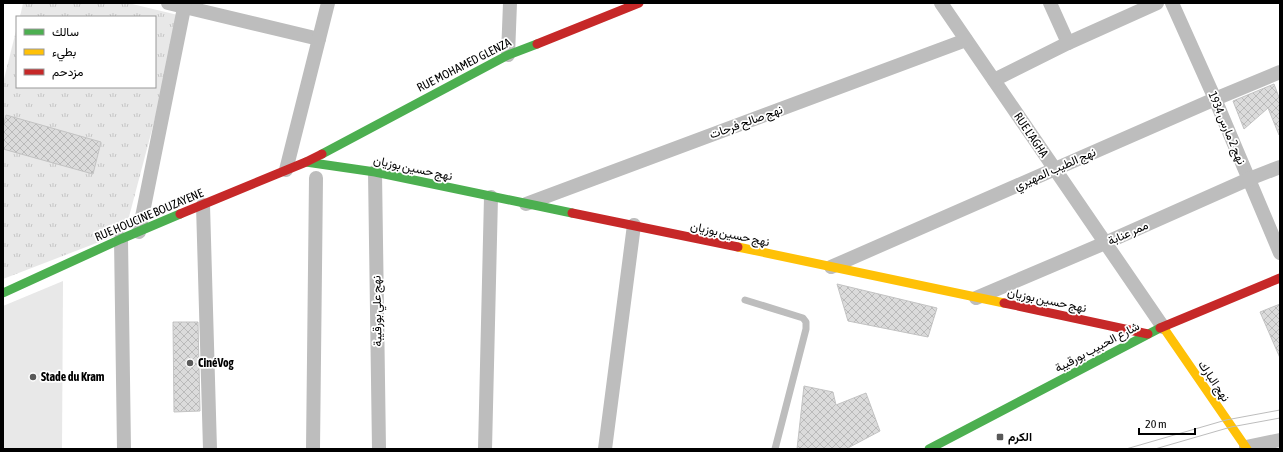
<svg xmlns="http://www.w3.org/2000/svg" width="1283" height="452" font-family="'Asap Condensed',Vazirmatn,sans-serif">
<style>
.park{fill:url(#park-tufts)}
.pitch{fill:#e8e8e8}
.building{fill:url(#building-cross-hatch);stroke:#c3c3c3}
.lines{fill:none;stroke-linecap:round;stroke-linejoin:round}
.lane{stroke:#bdbdbd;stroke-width:7}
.street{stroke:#bdbdbd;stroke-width:14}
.fast{stroke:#4caf50;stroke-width:9}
.slow{stroke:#ffc107;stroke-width:9}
.jam{stroke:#c62828;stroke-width:9}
.tram{stroke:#bdbdbd;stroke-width:1}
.poi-dot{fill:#595959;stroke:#fff;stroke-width:1.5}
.labels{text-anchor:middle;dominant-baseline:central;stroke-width:3.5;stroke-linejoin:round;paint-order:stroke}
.street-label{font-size:12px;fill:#000;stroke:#fff}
.poi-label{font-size:12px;font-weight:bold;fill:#000;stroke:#fff;text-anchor:start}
</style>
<defs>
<pattern id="park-tufts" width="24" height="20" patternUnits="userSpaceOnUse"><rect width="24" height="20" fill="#e8e8e8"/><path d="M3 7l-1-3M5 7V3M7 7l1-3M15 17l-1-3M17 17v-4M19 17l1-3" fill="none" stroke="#c5c5c5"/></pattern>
<pattern id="building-cross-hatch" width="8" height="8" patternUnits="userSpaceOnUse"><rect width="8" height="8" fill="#dbdbdb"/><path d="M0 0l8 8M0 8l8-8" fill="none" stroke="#bababa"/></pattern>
</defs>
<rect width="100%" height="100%" fill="#fff"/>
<!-- park -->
<polygon class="park" points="23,3 128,3 182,16 125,232 3,279 3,83 17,27 17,87 155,87 155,17 20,17"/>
<!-- pitch -->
<polygon class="pitch" points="63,281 62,449 3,449 3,306"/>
<!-- building -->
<g class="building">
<polygon points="1274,84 1280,100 1280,134 1279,135 1268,108 1244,129 1233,101"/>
<polygon points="6,115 101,142 93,174 3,149 3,127"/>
<polygon points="837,284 937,308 928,337 848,321"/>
<polygon points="1280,304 1280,358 1260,312"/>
<polygon points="173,322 198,322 200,411 174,412"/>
<polygon points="804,386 833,392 836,405 866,393 880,431 846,449 797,449"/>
</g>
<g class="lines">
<!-- lane -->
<polyline class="lane" points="745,300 803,318 806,322 806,329 775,449"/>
<!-- street -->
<g class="street">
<polyline points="168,3 319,39"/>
<polyline points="941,3 1163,327"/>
<polyline points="1050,3 1068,43"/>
<polyline points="1172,3 1215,99 1280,253"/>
<polyline points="508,55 510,3"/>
<polyline points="994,80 1068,43 1157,3"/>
<polyline points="286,170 328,3"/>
<polyline points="375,172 379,449"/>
<polyline points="526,204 966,40"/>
<polyline points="203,205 210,449"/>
<polyline points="139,232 185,3"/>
<polyline points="121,239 124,449"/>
<polyline points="831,267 1215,99 1280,72"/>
<polyline points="976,298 1105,243 1249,179 1280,167"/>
<polyline points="1246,447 1280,440"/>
<polyline points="313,449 316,178"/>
<polyline points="485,449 491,197"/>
<polyline points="605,449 634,225"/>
</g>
<!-- fast -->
<g class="fast">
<polyline points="322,154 508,55 537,44"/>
<polyline points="306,162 375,172 572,213"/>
<polyline points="3,293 121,239 180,214"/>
<polyline points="929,449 1160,328"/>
</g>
<!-- slow -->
<g class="slow">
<polyline points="738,247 1004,303"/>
<polyline points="1163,327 1247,449"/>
</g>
<!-- jam -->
<g class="jam">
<polyline points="537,44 639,3"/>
<polyline points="572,213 738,247"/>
<polyline points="180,214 306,162 322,154"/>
<polyline points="1004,303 1148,334"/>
<polyline points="1160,328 1280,278"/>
</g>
<!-- tram -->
<g class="tram">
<polyline points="1126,449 1226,420 1280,410"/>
<polyline points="1155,449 1231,427 1280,418"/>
</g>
</g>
<!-- markers -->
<g class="poi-dot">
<circle cx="190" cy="363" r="4"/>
<circle cx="33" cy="377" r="4"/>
<rect x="996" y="433" width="8" height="8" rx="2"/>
</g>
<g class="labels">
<!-- street labels -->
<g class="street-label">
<text transform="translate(464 65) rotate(-27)">RUE MOHAMED GLENZA</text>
<text transform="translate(746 122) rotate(-20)">نهج صالح فرحات</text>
<text transform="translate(1227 128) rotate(67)">نهج 2 مارس 1934</text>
<text transform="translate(1031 135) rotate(56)">RUE L'AGHA</text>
<text transform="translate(413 168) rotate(12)">نهج حسين بوزيان</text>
<text transform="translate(1055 169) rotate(-24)">نهج الطيب المهيري</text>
<text transform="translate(149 215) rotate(-23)">RUE HOUCINE BOUZAYENE</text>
<text transform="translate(1128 233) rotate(-24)">ممر عنابة</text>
<text transform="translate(730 234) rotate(12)">نهج حسين بوزيان</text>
<text transform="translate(1047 300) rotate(12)">نهج حسين بوزيان</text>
<text transform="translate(377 311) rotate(-91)">نهج علي بورقيبة</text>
<text transform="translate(1097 347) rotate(-28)">شارع الحبيب بورقيبة</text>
<text transform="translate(1214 381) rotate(56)">نهج البارك</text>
</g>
<!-- poi labels -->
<g class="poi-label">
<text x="198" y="363">CinéVog</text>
<text x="41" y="377">Stade du Kram</text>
<text x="1008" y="437">الكرم</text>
</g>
</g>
<!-- border -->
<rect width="1283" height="452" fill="none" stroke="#000000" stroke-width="8"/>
<!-- legend -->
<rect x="16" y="16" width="140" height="72" fill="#ffffff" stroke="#999999"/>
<rect x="24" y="29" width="20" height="6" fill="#4caf50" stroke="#999999"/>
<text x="52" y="36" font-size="12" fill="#000000">سالك</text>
<rect x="24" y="49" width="20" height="6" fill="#ffc107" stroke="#999999"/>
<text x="52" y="56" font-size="12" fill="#000000">بطيء</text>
<rect x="24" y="69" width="20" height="6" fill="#c62828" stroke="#999999"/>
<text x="52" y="76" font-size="12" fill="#000000">مزدحم</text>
<!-- scale -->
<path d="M1139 428v6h56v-6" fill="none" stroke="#000000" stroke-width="2"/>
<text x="1145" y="428" font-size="12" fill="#000000" stroke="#ffffff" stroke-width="3" paint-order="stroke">20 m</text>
</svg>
